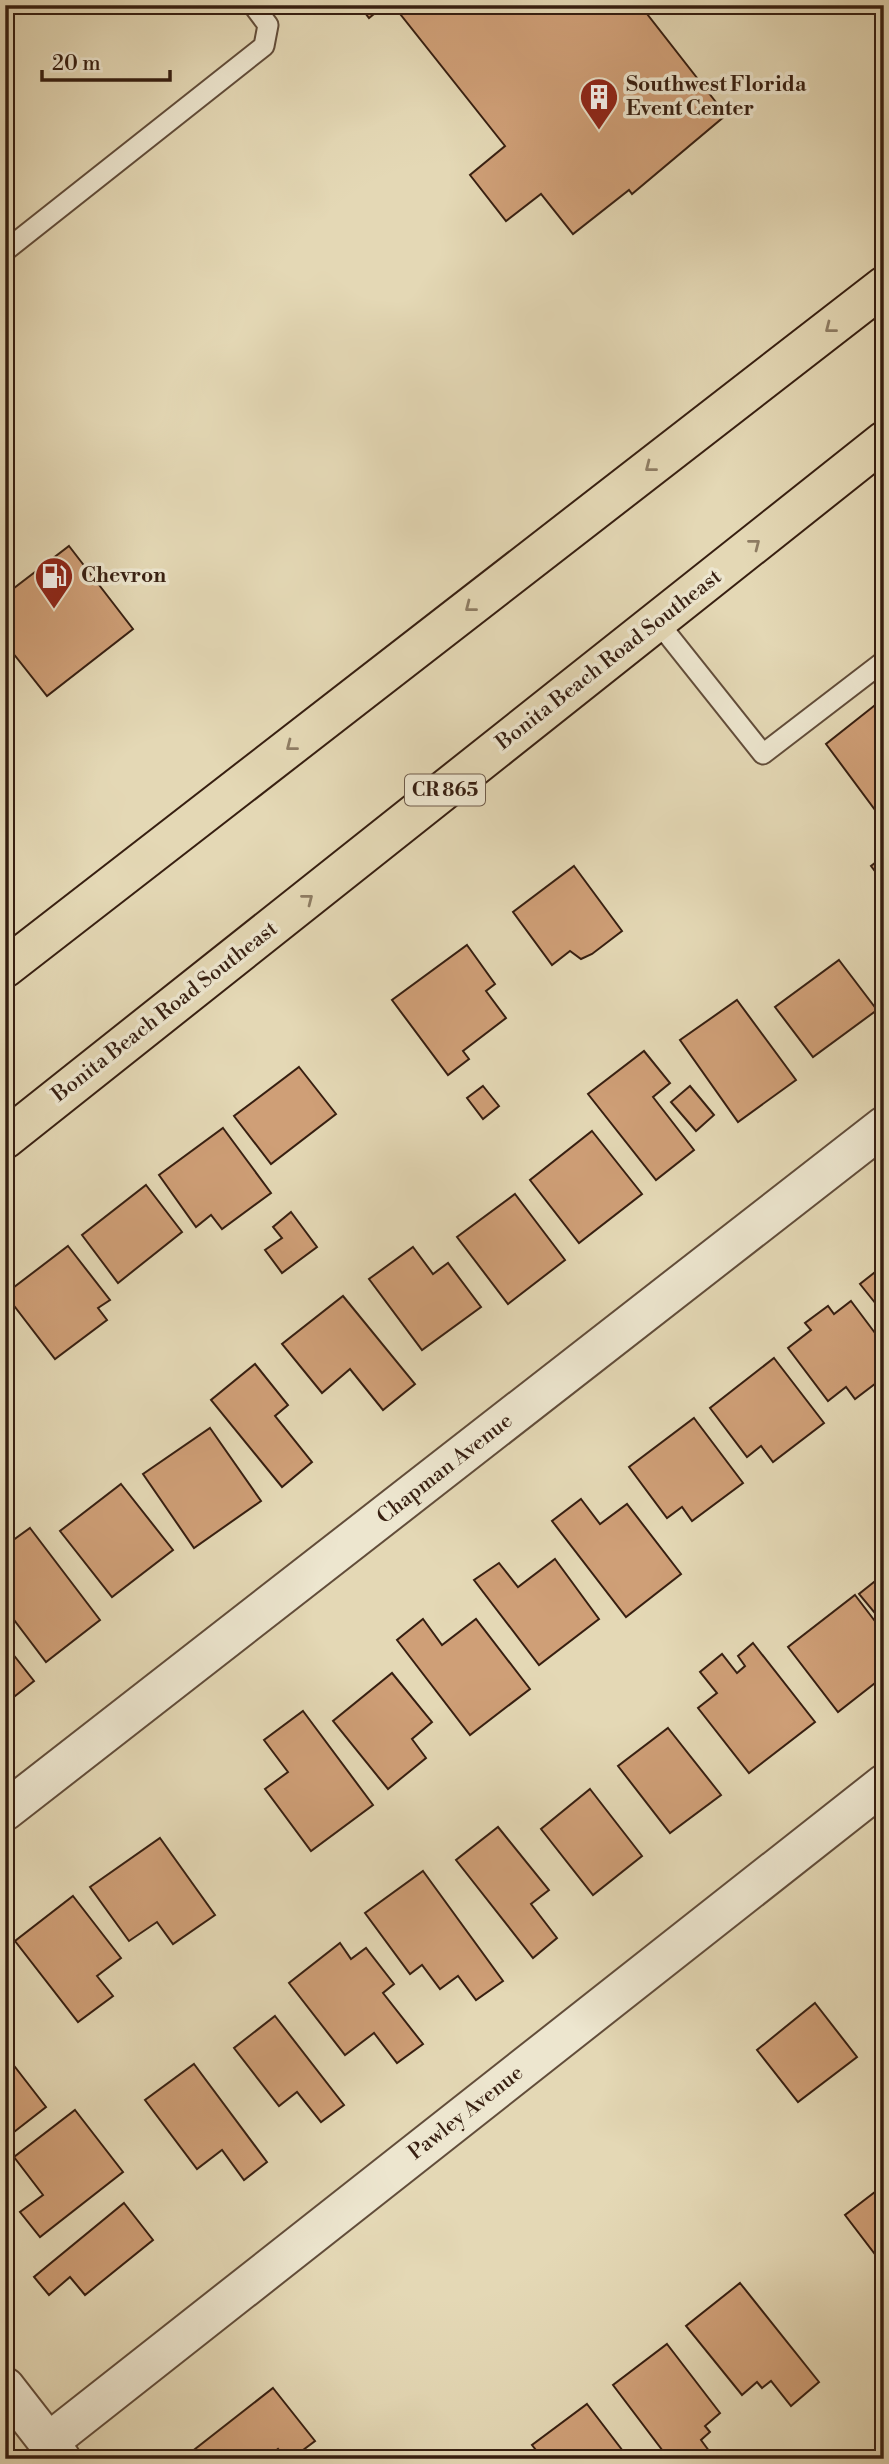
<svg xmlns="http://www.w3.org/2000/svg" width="889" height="2464" font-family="'Libre Bodoni',serif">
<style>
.building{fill:#cf9f77;stroke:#371f11;stroke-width:2}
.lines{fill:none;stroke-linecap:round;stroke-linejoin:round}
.lane-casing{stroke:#624d3a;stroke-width:23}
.street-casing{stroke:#624d3a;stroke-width:42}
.primary-casing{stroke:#371f11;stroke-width:42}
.lane{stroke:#ede6cf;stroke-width:19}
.street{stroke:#ede6cf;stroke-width:38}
.primary{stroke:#e4d8b5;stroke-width:38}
.oneway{stroke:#8e7c63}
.labels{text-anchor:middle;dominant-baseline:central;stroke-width:7;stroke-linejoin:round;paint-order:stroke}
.shield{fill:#ede6cf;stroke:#6e5b4a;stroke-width:2}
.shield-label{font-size:19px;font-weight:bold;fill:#371f11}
.poi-label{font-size:21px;font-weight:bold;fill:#371f11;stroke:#ede6cf;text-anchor:start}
.street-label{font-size:21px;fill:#371f11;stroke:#ede6cf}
</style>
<rect width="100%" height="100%" fill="#e4d8b5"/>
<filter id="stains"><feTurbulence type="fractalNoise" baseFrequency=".00286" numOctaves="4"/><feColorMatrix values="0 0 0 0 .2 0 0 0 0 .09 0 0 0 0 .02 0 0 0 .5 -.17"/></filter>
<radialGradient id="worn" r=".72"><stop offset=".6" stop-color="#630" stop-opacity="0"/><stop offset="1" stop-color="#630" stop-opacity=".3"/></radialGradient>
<!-- building -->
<g class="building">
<polygon points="359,5 385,5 369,18"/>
<polygon points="393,5 640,5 726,115 632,194 629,190 573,234 541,194 506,221 470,175 505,146"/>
<polygon points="69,546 133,629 47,696 5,643 5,595"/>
<polygon points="884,698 884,822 826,744"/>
<polygon points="884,856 884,883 871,866"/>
<polygon points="574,866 622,931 592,954 581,959 570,951 552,965 513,912"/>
<polygon points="467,945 495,984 486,991 506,1018 463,1051 469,1059 448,1075 392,1000"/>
<polygon points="839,960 877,1010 813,1057 775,1007"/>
<polygon points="737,1000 796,1080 738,1122 680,1040"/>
<polygon points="644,1051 670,1083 653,1097 694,1150 656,1180 588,1094"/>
<polygon points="299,1067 336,1114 271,1164 234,1116"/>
<polygon points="483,1086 499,1106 483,1119 467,1098"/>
<polygon points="690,1086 714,1115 696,1131 671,1102"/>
<polygon points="223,1128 271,1193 222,1229 211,1215 196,1227 159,1175"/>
<polygon points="592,1131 642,1194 579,1243 530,1180"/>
<polygon points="146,1185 182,1232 118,1283 82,1235"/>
<polygon points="515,1194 565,1260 508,1304 457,1237"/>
<polygon points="291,1212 317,1247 282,1273 265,1250 282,1238 273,1227"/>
<polygon points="68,1246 110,1300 98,1308 107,1320 55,1359 5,1294"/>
<polygon points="413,1247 433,1274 448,1263 481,1307 422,1350 369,1279"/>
<polygon points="884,1265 884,1314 860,1284"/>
<polygon points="343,1296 415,1384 383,1410 350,1369 322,1393 282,1344"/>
<polygon points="851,1301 884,1345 884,1357 879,1360 884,1366 884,1377 855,1399 846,1387 828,1401 788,1348 811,1330 805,1323 828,1306 834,1314"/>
<polygon points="774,1358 824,1423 773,1462 761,1446 747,1457 710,1408"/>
<polygon points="255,1364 288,1405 275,1416 312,1462 282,1487 211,1400"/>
<polygon points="694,1418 743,1483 692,1521 682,1507 667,1518 629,1467"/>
<polygon points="210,1428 261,1501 194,1548 143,1474"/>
<polygon points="121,1484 173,1550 112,1597 60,1531"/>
<polygon points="581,1499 600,1524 627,1504 681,1574 626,1617 552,1521"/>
<polygon points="30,1528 100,1620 46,1662 5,1608 5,1546"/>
<polygon points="555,1559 599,1619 539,1665 474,1580 499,1563 518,1587"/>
<polygon points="884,1574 884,1624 859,1594"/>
<polygon points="855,1595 884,1633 884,1676 838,1712 788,1647"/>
<polygon points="423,1619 442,1645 476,1619 530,1689 470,1735 397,1640"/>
<polygon points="753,1643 815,1722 749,1773 698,1708 717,1693 700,1672 722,1654 737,1673 745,1666 738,1656"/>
<polygon points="5,1644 34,1681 5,1704"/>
<polygon points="392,1673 432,1722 412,1739 426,1758 388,1789 333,1721"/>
<polygon points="303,1711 373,1805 311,1851 265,1789 288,1772 264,1740"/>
<polygon points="668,1728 721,1795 670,1833 618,1766"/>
<polygon points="590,1789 642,1856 593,1895 541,1829"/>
<polygon points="498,1827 549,1890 531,1904 557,1938 533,1958 456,1860"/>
<polygon points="160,1838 215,1915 173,1944 157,1922 129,1941 90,1887"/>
<polygon points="423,1871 503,1981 476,2000 458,1976 440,1989 422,1965 410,1974 365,1913"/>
<polygon points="73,1896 121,1958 97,1976 113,1996 78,2022 15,1941"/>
<polygon points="340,1943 351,1959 366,1948 394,1984 383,1993 423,2044 397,2063 374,2033 345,2055 289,1983"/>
<polygon points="815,2003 857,2057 798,2102 757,2050"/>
<polygon points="275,2016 344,2105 321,2122 297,2092 279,2106 234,2048"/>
<polygon points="5,2054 46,2107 5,2139"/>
<polygon points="194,2064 267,2162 244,2180 222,2150 197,2169 145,2100"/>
<polygon points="75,2110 123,2172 40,2237 20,2212 43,2195 14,2157"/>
<polygon points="884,2185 884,2266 845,2215"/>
<polygon points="124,2203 153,2240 85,2295 70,2277 49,2295 34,2277"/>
<polygon points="740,2283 819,2382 791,2406 771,2381 762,2388 757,2382 742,2395 686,2326"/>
<polygon points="667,2344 720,2413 705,2426 710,2432 701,2440 715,2459 669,2459 613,2385"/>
<polygon points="273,2388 315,2441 291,2459 286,2459 278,2449 265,2459 194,2459 190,2453"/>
<polygon points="587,2404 629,2459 543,2459 532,2445"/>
</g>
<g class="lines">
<!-- lane casing -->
<g class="lane-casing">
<g id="lane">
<polyline points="5,251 264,46 268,25 253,5"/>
<polyline points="657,621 763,754 884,661"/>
</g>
</g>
<!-- street casing -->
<g class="street-casing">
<g id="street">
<polyline points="5,1811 884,1126"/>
<polyline points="5,2387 61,2459"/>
<polyline points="49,2442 884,1784"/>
</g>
</g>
<!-- primary casing -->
<g class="primary-casing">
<g id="primary">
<polyline points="5,968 884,286"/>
<polyline points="5,1139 884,441"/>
</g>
</g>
<!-- lane -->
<use href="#lane" class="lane"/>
<!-- street -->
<use href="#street" class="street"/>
<!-- primary -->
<use href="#primary" class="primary"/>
</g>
<!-- one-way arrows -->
<defs><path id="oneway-chevron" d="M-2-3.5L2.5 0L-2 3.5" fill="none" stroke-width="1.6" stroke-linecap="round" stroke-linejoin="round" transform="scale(1.75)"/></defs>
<g class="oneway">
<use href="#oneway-chevron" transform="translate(830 328) rotate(142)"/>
<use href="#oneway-chevron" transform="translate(650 467) rotate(142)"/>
<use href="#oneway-chevron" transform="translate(755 544) rotate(-38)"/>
<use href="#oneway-chevron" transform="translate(470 607) rotate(142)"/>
<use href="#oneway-chevron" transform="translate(291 746) rotate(142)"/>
<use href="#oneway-chevron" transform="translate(308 899) rotate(-38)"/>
</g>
<!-- icons -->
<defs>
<g id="building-pin" transform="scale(2.0125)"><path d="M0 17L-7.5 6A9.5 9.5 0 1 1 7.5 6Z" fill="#8f2418" stroke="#ede6cf"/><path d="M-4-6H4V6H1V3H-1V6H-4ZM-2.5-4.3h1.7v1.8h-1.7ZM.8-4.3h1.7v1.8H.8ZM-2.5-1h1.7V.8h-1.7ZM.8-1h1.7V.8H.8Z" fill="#fff"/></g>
<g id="fuel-pin" transform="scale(2.0125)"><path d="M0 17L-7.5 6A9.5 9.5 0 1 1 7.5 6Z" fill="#8f2418" stroke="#ede6cf"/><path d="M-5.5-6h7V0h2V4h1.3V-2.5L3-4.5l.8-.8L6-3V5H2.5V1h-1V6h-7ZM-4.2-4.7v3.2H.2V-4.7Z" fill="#fff"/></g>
</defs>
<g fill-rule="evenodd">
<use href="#building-pin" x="599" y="97"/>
<use href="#fuel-pin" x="54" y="576"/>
</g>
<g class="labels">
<!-- shield labels -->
<rect class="shield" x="405" y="774.5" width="80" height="31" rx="5"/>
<g class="shield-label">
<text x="445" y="790">CR 865</text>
</g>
<!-- poi labels -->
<g class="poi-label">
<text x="626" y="85">Southwest Florida<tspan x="626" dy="24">Event Center</tspan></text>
<text x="81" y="576">Chevron</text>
</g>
<!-- street labels -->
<g class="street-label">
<text transform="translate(609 660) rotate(-38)">Bonita Beach Road Southeast</text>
<text transform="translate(165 1012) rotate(-38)">Bonita Beach Road Southeast</text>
<text transform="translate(445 1469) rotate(-38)">Chapman Avenue</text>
<text transform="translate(466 2113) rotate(-38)">Pawley Avenue</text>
</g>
</g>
<!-- margin -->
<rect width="889" height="2464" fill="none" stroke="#e4d8b5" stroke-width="28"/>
<rect x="7" y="7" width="875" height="2450" fill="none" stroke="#371f11" stroke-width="3.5"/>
<rect x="14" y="14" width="861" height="2436" fill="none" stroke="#371f11" stroke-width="2"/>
<!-- scale -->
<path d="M42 70v10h128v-10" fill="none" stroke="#371f11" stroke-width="3.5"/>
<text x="52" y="70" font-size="21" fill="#371f11" stroke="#ede6cf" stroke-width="5" paint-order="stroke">20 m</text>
<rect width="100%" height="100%" filter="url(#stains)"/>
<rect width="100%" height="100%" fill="url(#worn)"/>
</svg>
